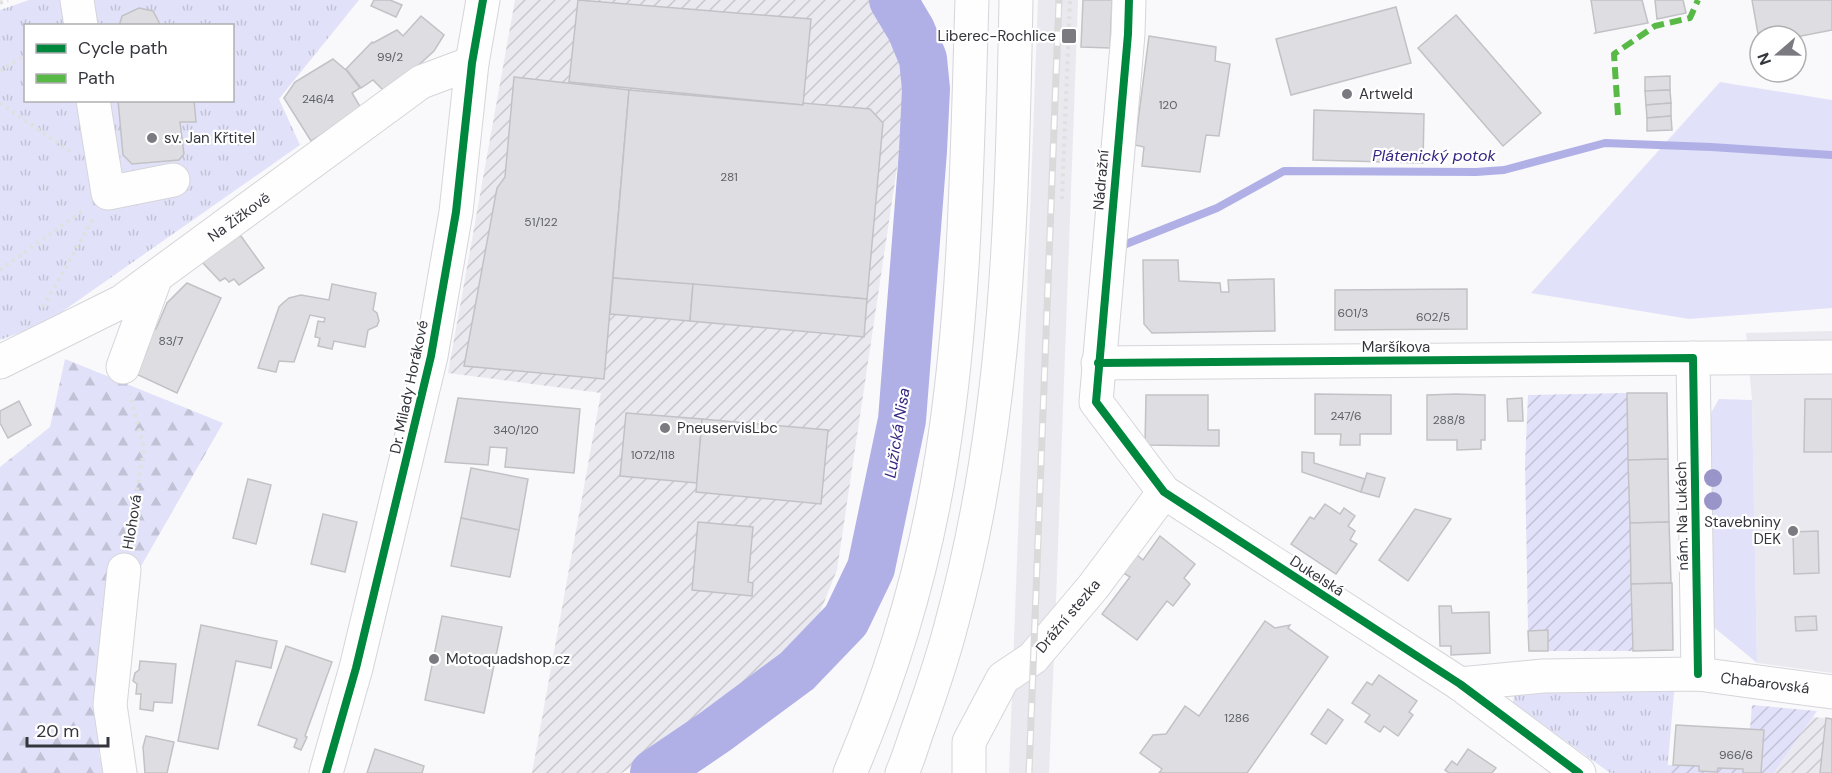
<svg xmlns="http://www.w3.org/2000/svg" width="1832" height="773" font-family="'DM Sans',sans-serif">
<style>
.built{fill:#e9e9ef}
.industrial{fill:url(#industrial-furrows)}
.grass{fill:#e1e2f9}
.forest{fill:url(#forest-firs)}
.park{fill:url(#park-tufts);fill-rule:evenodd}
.garden{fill:url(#garden-furrows)}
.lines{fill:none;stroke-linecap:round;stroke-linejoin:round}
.stream{stroke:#b0b0e7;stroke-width:8}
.river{stroke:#b0b0e7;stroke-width:48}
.building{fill:#dedee2;stroke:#c2c2c6;stroke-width:1.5}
.minor-casing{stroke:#d5d5da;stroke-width:35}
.highway-casing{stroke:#d5d5da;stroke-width:35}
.path{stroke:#e0e0e0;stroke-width:4;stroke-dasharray:3 4.5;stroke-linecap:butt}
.minor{stroke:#fefefe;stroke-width:33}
.highway{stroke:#fefefe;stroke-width:33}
.rail-casing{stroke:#dadada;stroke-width:7}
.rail{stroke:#fff;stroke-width:4.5;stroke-dasharray:14;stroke-linecap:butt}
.quiet{stroke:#58b947;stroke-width:6;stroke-dasharray:12 6;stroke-linecap:butt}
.cycleway-casing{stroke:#fff;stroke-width:11}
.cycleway{stroke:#00873e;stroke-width:8}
.tree{fill:#9a95c9}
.poi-dot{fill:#7a7a80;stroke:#fff;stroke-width:2}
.labels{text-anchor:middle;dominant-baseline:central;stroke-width:4.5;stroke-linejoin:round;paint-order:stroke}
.number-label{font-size:12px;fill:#5f6066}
.poi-label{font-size:15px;fill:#35363d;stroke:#fff;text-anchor:start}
.street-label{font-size:15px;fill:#35363d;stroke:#fff}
.water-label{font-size:16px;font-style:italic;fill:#342580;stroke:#fff}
</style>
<defs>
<pattern id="industrial-furrows" width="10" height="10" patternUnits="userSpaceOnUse" patternTransform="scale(1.5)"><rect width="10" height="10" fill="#e9e9ef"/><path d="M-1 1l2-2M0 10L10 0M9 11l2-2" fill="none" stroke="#c8c8ce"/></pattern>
<pattern id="forest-firs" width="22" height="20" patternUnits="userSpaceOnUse" patternTransform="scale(1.5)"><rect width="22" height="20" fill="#e1e2f9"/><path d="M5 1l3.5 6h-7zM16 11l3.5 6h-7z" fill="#c2c2d6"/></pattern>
<pattern id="park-tufts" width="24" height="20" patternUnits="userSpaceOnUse" patternTransform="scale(1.5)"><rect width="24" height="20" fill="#e1e2f9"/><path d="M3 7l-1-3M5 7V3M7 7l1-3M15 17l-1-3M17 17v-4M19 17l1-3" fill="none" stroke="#c2c2d6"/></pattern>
<pattern id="garden-furrows" width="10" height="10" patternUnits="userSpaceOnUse" patternTransform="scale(1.5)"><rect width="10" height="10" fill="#e1e2f9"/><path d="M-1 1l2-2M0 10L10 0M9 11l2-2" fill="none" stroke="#c2c2d6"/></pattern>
</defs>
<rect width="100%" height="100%" fill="#f9f9fb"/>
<!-- built -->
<g class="built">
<polygon points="1038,0 1078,0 1054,654 1049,773 1009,773"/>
<polygon points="1832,331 1832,673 1757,663 1752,400 1746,333"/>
</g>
<!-- industrial -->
<g class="industrial">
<polygon points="515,0 922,0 837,570 808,642 622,773 532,773 601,393 448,373"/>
<polygon points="1813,717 1832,719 1832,773 1774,773"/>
</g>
<!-- grass -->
<g class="grass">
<polygon points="1720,82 1832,100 1832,308 1689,319 1531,293"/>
<polygon points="1719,399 1752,400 1757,663 1710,624 1707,420"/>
</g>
<!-- forest -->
<polygon class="forest" points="65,359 223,423 132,582 99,755 106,773 0,773 0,467 50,427"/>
<!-- park -->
<g class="park">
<path d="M29 0H359L279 99 300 145 46 323 0 340V10ZM140 8 153 11 161 25 232 26V100L194 101 196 122H180L184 154 179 160 132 164 123 155 118 100H26V26L119 25 122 16Z"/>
<polygon points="1675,682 1667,773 1610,773 1513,703 1516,683"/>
</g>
<!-- garden -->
<g class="garden">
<polygon points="1627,393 1633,651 1548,651 1548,630 1528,631 1525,463 1528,395"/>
<polygon points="1752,705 1817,711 1774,773 1761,773 1764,731 1750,729"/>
<polygon points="1667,765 1699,766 1700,771 1717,772 1718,768 1743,769 1743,773 1667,773"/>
</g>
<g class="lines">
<!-- stream -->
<polyline class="stream" points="1121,246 1217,208 1284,171 1476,172 1504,170 1605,143 1711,147 1832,155"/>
<!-- river -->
<polyline class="river" points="654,773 716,731 797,671 846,620 871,568 902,420 923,151 926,89 923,59 911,30 893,0"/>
</g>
<!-- building -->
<g class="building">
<polygon points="374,0 390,0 402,5 396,17 371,6"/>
<polygon points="578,0 811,19 803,105 569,82"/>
<polygon points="1083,0 1112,0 1110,48 1081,47"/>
<polygon points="1591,0 1642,0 1648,23 1595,33 1596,32"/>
<polygon points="1655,0 1683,0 1686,13 1657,19"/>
<polygon points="1752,0 1832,0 1832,30 1796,37 1760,36 1760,45"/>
<polygon points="1396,7 1411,63 1291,95 1276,39"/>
<polygon points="139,8 153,11 161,26 119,26 122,16"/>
<polygon points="1456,15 1541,113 1503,146 1418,48"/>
<polygon points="421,16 444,35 434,51 387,94 373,80 361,88 346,69 372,42 373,43 397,30 403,36"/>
<polygon points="1149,36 1216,47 1215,61 1230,64 1219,136 1206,135 1200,172 1142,166 1144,147 1135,145"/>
<polygon points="333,59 347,71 360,88 352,93 362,110 311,141 284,98 295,82"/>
<polygon points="1670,76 1670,90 1645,91 1645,77"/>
<polygon points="514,77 629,90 604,379 464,366 497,188 505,177"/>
<polygon points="629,90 803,105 803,103 870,109 883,123 867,299 613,278"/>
<polygon points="1670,90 1671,103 1646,105 1645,91"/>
<polygon points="118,100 194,100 196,122 180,122 184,154 179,160 132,164 123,155"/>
<polygon points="1671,103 1671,116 1647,118 1646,105"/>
<polygon points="1314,110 1424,114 1423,163 1313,160"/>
<polygon points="1671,116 1672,130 1647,131 1647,118"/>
<polygon points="238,232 264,268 239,285 234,279 229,282 225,278 220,281 202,262"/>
<polygon points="1143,260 1178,260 1179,281 1220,283 1221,292 1229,292 1228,280 1274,279 1275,331 1152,333 1144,324"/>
<polygon points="613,278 693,284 690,321 610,314"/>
<polygon points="187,283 221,298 177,393 136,374 148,348 145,347 154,328 156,329 167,303"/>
<polygon points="332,284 376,293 373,310 377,313 379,321 377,326 368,330 365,347 334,341 332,349 318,346 320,338 315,337 318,321 324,322 325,318 310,315 294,362 279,361 276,372 258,368 279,307 283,303 289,298 301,295 329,300"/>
<polygon points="693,284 867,299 864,337 690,321"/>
<polygon points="1467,289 1467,329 1335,330 1335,290"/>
<polygon points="1627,393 1667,393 1668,459 1628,460"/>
<polygon points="1315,394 1391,395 1391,434 1360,434 1360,445 1340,445 1341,434 1315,434"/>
<polygon points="1456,394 1485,395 1485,440 1481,440 1481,449 1457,450 1457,440 1427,440 1427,395"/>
<polygon points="1146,395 1208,395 1208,430 1219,430 1219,446 1145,445"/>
<polygon points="458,398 580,409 574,473 505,467 507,448 490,447 488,465 445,462"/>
<polygon points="1522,398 1523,421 1508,421 1507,399"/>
<polygon points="1805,399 1832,399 1832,452 1804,452"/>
<polygon points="19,401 31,425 8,438 0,423 0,411"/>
<polygon points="626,413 702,419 697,483 620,476"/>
<polygon points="702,419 828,430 821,504 696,492"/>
<polygon points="1302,452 1314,453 1314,463 1365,479 1361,492 1302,472"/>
<polygon points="1668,459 1669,522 1630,523 1628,460"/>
<polygon points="471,468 528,479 519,530 461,518"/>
<polygon points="1367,473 1385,478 1379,497 1361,492"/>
<polygon points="248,479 271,485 256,544 233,538"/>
<polygon points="1325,504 1340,514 1344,508 1355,516 1348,526 1355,531 1350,540 1357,544 1336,574 1291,544 1310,517 1314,519"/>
<polygon points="1415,509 1451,519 1408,581 1379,560"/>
<polygon points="323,514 357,522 345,572 311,564"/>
<polygon points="461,518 519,530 510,577 451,566"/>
<polygon points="698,522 753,527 748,582 753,583 752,596 692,590"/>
<polygon points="1669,522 1671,583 1631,584 1630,523"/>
<polygon points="1818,531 1819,573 1794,574 1793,532"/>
<polygon points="1160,536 1195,564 1184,578 1190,584 1173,606 1167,601 1137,640 1102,614 1130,577 1122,572 1136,554 1143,560"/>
<polygon points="1672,583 1673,650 1633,651 1631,584"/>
<polygon points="1439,606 1451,606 1452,613 1489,612 1490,653 1451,655 1451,646 1440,646"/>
<polygon points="442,616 502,627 484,713 425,700"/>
<polygon points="1816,616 1817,630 1796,631 1795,617"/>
<polygon points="1265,621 1275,628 1290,625 1288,628 1328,657 1247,773 1159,773 1162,769 1140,753 1153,735 1166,734 1185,706 1199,716"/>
<polygon points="201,625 277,641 271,668 236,661 218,749 178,741"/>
<polygon points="1548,630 1548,651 1529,651 1528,631"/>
<polygon points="286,646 332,662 305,736 307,737 301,750 294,747 297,739 258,725"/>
<polygon points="140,661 176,664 172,703 154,702 153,711 140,709 141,694 136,694 137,684 133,681 135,673 139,670"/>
<polygon points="1379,675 1417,701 1409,712 1413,715 1398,736 1384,726 1380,732 1365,722 1370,715 1352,703 1367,682 1372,685"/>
<polygon points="1328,709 1343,720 1326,744 1311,734"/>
<polygon points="1826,718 1832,719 1832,773 1820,773"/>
<polygon points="1676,725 1764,730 1761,773 1743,773 1743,769 1718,768 1717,772 1699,771 1699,766 1673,765"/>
<polygon points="146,736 174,742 167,773 145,773 143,747"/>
<polygon points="375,749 424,766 422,773 367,773"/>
<polygon points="1468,749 1496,768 1492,773 1449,773 1445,770 1452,761 1457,765"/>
</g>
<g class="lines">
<!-- minor casing -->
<g class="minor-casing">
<g id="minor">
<polyline points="77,0 81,26"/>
<polyline points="1129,0 1128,34 1096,402 1164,492 1460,684 1579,773"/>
<polyline points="93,100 108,193 173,180"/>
<polyline points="1693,358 1698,674"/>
<polyline points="0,362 121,302 421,82 472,63"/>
<polyline points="1098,363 1832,357"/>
<polyline points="123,367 155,279"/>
<polyline points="1460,684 1543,676 1698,674 1832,692"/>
<polyline points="120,773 110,705 124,570"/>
<polyline points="326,773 356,668 431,356 456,212 472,63 483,0"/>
<polyline points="969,773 969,742 1003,678 1033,658 1093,587 1164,492"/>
</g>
</g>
<!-- highway casing -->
<g class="highway-casing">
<g id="highway">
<path d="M850 773C893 672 925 565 942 456 966 306 967 152 972 0"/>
<path d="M902 773C909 758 913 742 919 726 931 692 943 658 952 622 1008 417 1012 211 1016 0"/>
</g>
</g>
<!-- path -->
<g class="path">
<polyline points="0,3 8,0"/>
<polyline points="0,71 26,55"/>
<polyline points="0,103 71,152"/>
<polyline points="1062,199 1070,0"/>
<polyline points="0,270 85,209"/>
<polyline points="43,307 94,217"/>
<polyline points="128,542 144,449 130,394"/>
</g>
<!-- minor -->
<use href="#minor" class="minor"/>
<!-- highway -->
<use href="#highway" class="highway"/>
<!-- rail casing -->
<g class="rail-casing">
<polyline id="rail" points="1029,773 1059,0"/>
</g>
<!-- rail -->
<use href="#rail" class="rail"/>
<!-- quiet -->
<polyline class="quiet" points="1618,115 1614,54 1655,26 1690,18 1698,0"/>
<!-- cycleway casing -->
<g class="cycleway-casing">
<g id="cycleway">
<polyline points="1129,0 1128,34 1096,402 1164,492 1460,684 1579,773"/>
<polyline points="1098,363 1693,358 1698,674"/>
<polyline points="326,773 356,668 431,356 456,212 472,63 483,0"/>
</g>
</g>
<!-- cycleway -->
<use href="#cycleway" class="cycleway"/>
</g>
<!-- trees -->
<g class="tree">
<circle cx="1713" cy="478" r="9"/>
<circle cx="1713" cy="501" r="9"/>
</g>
<!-- markers -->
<g class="poi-dot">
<rect x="1061" y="28" width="16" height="16" rx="3"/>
<circle cx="1347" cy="94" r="6"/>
<circle cx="152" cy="138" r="6"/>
<circle cx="665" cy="428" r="6"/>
<circle cx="1793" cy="531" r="6"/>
<circle cx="434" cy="659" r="6"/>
</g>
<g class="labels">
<!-- number labels -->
<g class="number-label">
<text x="390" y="57">99/2</text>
<text x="318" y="99">246/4</text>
<text x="1168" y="105">120</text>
<text x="729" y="177">281</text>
<text x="541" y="222">51/122</text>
<text x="1353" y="313">601/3</text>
<text x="1433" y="317">602/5</text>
<text x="171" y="341">83/7</text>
<text x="1346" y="416">247/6</text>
<text x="1449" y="420">288/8</text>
<text x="516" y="430">340/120</text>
<text x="653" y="455">1072/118</text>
<text x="1237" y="718">1286</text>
<text x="1736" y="755">966/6</text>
</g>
<!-- poi labels -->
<g class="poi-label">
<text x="1056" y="36" text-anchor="end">Liberec-Rochlice</text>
<text x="1359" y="94">Artweld</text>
<text x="164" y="138">sv. Jan Křtitel</text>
<text x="677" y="428">PneuservisLbc</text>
<text x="1781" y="522" text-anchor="end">Stavebniny<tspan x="1781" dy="17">DEK</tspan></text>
<text x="446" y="659">Motoquadshop.cz</text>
</g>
<!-- street labels -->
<g class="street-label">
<text transform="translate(1101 180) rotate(-85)">Nádražní</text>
<text transform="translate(239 217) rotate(-36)">Na Žižkově</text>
<text x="1396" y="347">Maršíkova</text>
<text transform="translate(409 387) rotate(-78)">Dr. Milady Horákové</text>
<text transform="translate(1682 516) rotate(-91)">nám. Na Lukách</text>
<text transform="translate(132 522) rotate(-81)">Hlohová</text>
<text transform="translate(1317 576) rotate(33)">Dukelská</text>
<text transform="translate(1068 616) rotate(-50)">Drážní stezka</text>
<text transform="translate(1765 683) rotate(7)">Chabarovská</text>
</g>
<!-- water labels -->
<g class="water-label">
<text x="1434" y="155">Plátenický potok</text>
<text transform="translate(897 433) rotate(-81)">Lužická Nisa</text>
</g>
</g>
<!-- legend -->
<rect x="24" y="24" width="210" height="78" fill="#ffffff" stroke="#aeafb1" stroke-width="1.5"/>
<rect x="36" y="44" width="30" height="9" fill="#00873e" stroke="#aeafb1" stroke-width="1.5"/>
<text x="78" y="54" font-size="18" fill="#35363d">Cycle path</text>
<rect x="36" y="74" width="30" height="9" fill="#58b947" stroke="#aeafb1" stroke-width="1.5"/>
<text x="78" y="84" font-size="18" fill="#35363d">Path</text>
<!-- north arrow -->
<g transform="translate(1778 54) rotate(250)"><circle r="28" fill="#ffffff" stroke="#aeafb1" stroke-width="1.5"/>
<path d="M0-4.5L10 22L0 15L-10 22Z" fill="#7a7a80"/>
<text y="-9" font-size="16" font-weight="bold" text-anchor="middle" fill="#35363d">N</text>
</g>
<!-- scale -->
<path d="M27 737v9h81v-9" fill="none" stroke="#35363d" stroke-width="3"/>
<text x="36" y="737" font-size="18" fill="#35363d" stroke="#ffffff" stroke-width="4.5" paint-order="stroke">20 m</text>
</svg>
